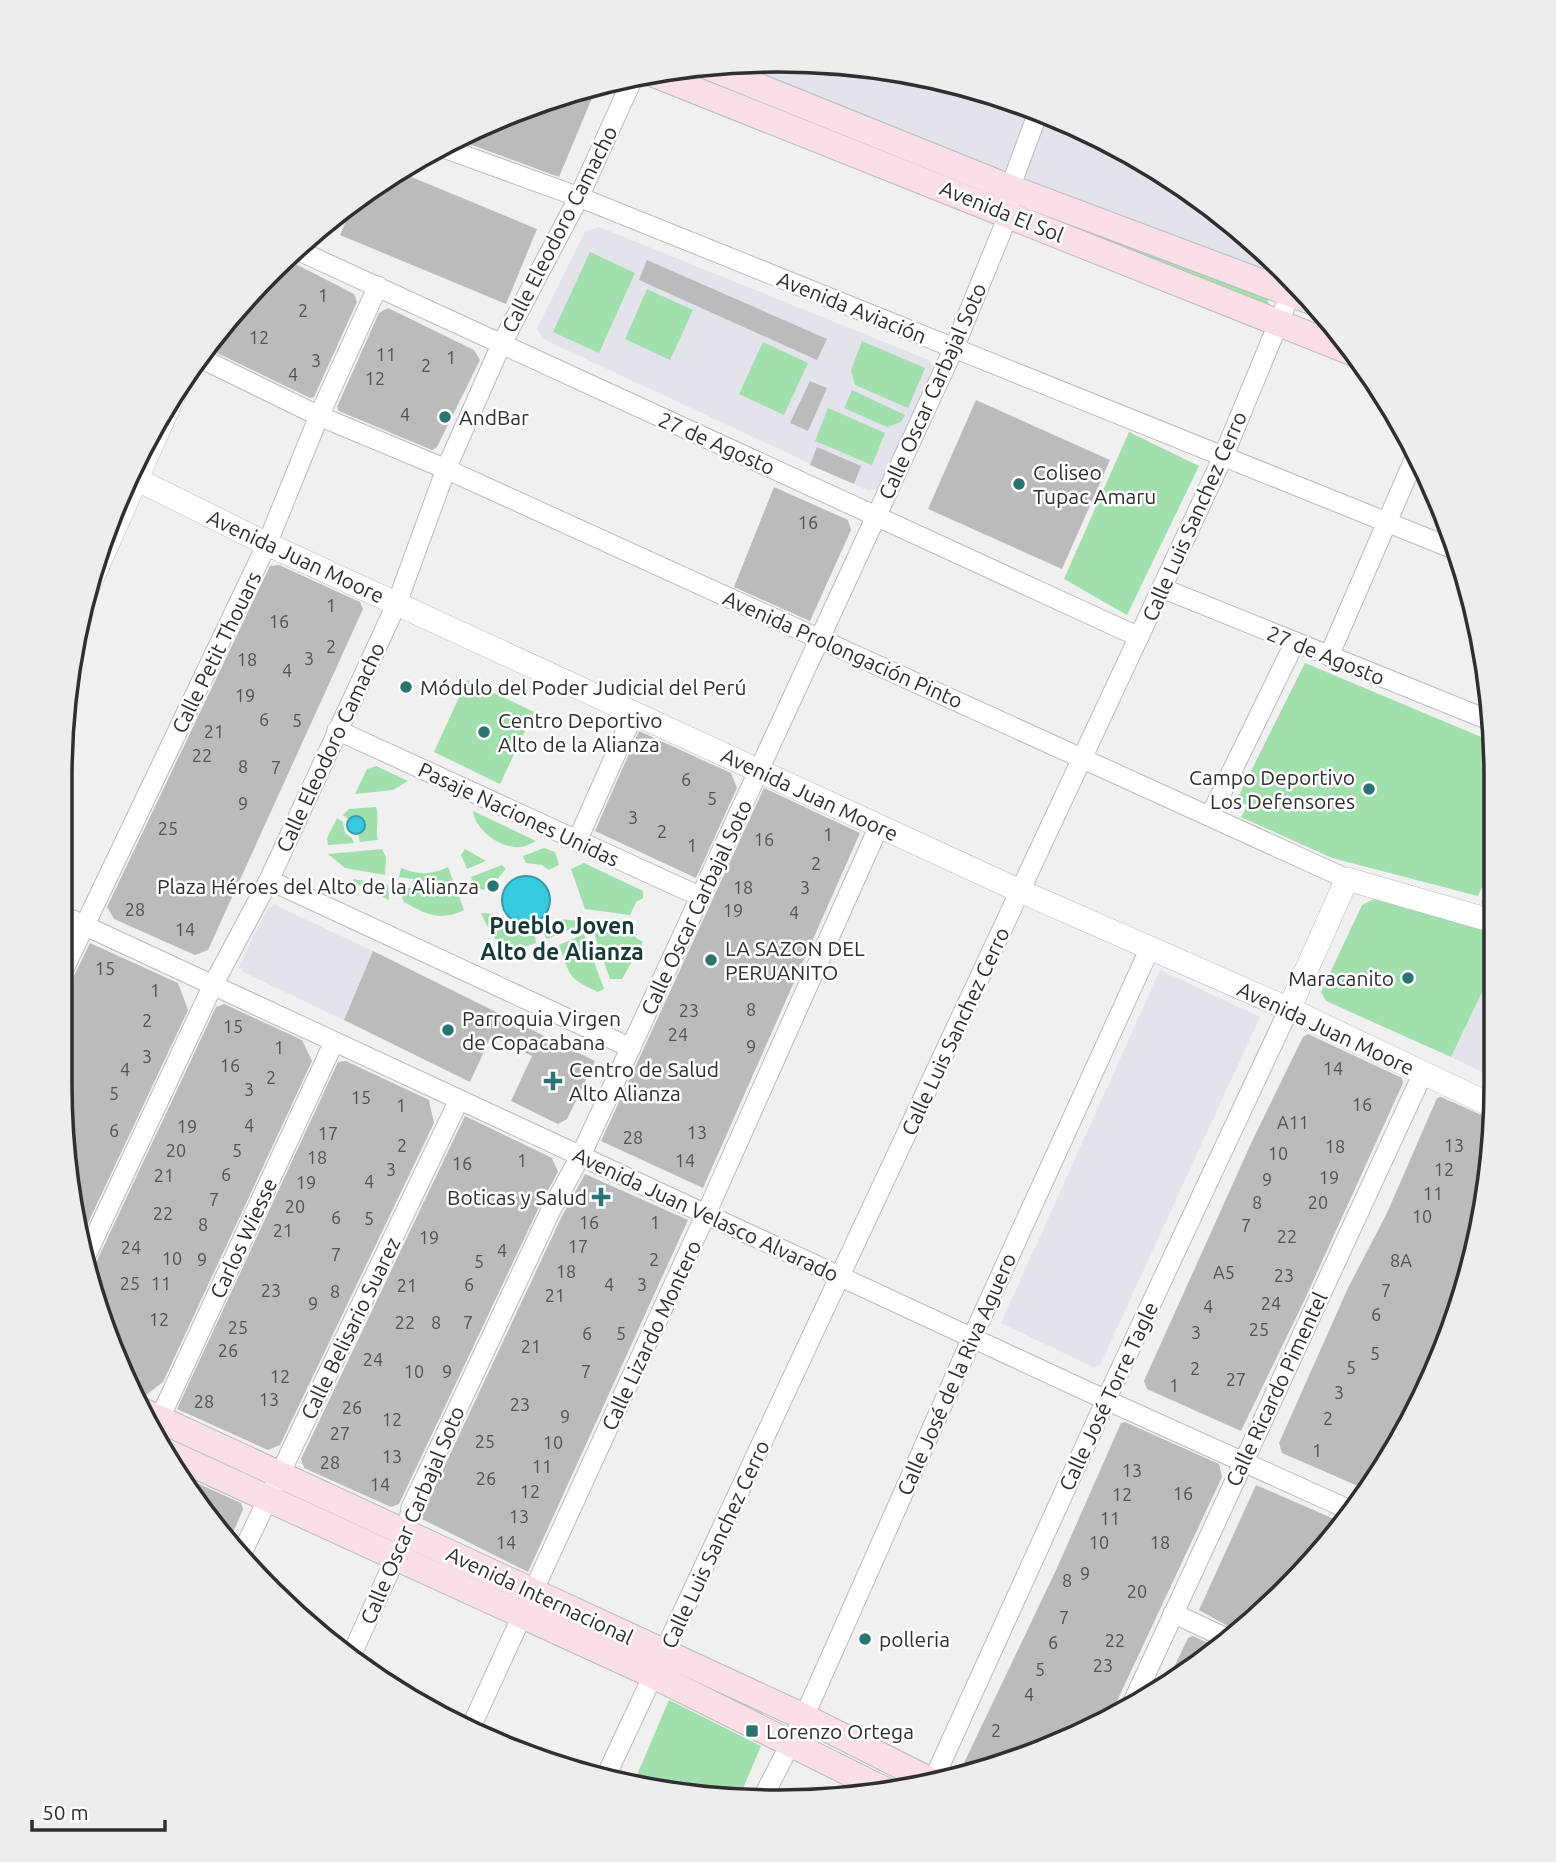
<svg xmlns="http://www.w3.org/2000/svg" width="1556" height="1862" font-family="Ubuntu,sans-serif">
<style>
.built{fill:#e3e3eb}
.green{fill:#a1dfad}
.water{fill:#36cadf;stroke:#349caa;stroke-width:2}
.building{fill:#bbbbbc}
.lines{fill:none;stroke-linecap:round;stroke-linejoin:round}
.minor-casing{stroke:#bbbbbc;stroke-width:21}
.tertiary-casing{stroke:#bbbbbc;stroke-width:24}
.secondary-casing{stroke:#bbbbbc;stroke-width:28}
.minor{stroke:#fff;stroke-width:19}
.tertiary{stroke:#fff;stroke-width:23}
.secondary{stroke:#fae0e6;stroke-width:26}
.poi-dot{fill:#2a7471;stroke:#fefeff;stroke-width:2.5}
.labels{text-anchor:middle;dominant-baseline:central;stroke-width:5;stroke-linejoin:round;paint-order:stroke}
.number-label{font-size:18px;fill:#525252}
.street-label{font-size:21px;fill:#2f2f2f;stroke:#fefeff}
.poi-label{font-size:21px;fill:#2f2f2f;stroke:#fefeff;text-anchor:start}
.neighbourhood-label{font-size:23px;font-weight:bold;fill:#163937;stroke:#fefeff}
.rim{fill:none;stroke:#2f2f2f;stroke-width:3.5}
</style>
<rect width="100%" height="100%" fill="#f0f0f1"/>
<!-- built -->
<g class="built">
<polygon points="778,60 918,73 1053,114 1177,180 1278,264 1270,282 730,64"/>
<polygon points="599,227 929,360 934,370 881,487 869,491 545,340 537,329 585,231"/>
<polygon points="275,905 373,951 344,1020 243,972 239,965 267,909"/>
<polygon points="1496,963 1495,1079 1451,1057"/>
<polygon points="1160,970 1260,1017 1100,1365 1093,1367 1001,1323"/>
</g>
<!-- green -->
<g class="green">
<polygon points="1045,213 1267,297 1269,305 1050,221"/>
<polygon points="590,252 635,273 599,353 553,332"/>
<polygon points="647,289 693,310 670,360 625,339"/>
<polygon points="862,341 925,368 908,408 855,385 851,370"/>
<polygon points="763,342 808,363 784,415 739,394"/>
<polygon points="852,390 905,415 901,422 887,427 844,408"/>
<polygon points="828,408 885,433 872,465 815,441"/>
<polygon points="1129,432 1199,466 1127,615 1064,579"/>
<polygon points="1305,663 1493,742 1496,778 1496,858 1478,896 1332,858 1241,817 1247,806 1237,799"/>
<polygon points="467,680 534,712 500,784 434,752"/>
<polygon points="376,766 408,781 393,790 355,794 367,769"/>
<path d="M376 807C380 816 375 830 378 840L360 842 358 834 360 833 350 817 348 819 343 815 349 809Z"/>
<path d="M473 811 536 841C532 843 525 847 520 847 501 849 475 830 473 811Z"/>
<polygon points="337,818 343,822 345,833 352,838 354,843 328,845 327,838"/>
<polygon points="544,848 555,852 559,865 549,870 542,865 526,863 523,856"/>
<polygon points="382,849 386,857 385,875 345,868 328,854"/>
<polygon points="465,849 486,861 467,869 461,855"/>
<polygon points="584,863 643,891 643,898 636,902 630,915 585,909 571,869"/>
<polygon points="502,865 506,869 493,884 483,890 475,886 471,877"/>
<path d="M448 867 455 886 399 877 401 868C418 875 431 875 448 867Z"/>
<polygon points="1496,872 1496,907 1481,903"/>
<polygon points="353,879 388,885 389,900 353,882"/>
<path d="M397 886 459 896 464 910C441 922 425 914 404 902Z"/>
<polygon points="1374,899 1496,933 1496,963 1451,1057 1326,1001 1321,992 1362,905"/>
<path d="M481 913 494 914C502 930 517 938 535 935L536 943C501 956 495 943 481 913Z"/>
<polygon points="559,919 579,921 580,925 547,939 543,932 551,927"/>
<polygon points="608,924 629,927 636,938 643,942 622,979 610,979 593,931"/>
<path d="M584 934 604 989 598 992C567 978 570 975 559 945Z"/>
<polygon points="669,1700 761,1746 738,1800 731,1801 634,1782"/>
</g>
<!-- water -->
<g class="water">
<circle cx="356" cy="825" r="9"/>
<circle cx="526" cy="900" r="24"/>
</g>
<!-- building -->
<g class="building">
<polygon points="597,86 559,177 456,139 503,114"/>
<polygon points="397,171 537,229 506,304 340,235 355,200 378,181"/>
<polygon points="284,258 354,294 357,302 314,397 310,398 211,350 206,343 270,270"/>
<polygon points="647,260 827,339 817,360 639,280"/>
<polygon points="388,308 474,350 480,360 437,447 432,450 339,411 337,407 379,313"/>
<polygon points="810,381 827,388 808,431 790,423"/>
<polygon points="976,400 1110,460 1062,569 928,509"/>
<polygon points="817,447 861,466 854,484 810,465"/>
<polygon points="774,487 848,520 851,530 810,621 734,587"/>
<polygon points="279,565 360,602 363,609 208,950 195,955 114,919 107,907 270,566"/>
<polygon points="639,731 731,773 737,788 696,878 595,831"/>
<polygon points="764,788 860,833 703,1188 601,1141"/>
<polygon points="90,943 178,983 188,1010 80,1240 60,1084 61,993 64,987 72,980"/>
<polygon points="373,951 595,1061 567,1119 558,1124 511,1101 532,1056 491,1036 470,1082 344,1020"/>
<polygon points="224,1004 302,1040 312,1061 163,1382 146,1395 133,1389 86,1274 94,1267 216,1007"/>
<polygon points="1308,1034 1402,1078 1403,1083 1304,1301 1241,1431 1147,1389 1144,1381 1253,1139 1303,1037"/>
<polygon points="346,1061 429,1100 434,1123 280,1445 268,1450 177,1409 338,1062"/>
<polygon points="1441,1097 1495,1121 1495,1131 1458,1315 1400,1443 1367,1490 1282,1453 1279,1443 1348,1288 1387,1213 1437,1098"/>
<polygon points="465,1116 552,1158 558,1172 540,1205 399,1504 391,1507 304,1468 301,1459"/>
<polygon points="585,1174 688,1220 528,1572 422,1519 423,1512 562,1216"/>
<polygon points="1125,1422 1219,1464 1222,1477 1109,1718 1053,1748 969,1773 964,1763 1057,1568 1121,1423"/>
<polygon points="181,1476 241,1503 243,1509 230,1540"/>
<polygon points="1256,1485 1343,1523 1318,1558 1235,1630 1199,1610"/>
<polygon points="1193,1636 1216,1647 1178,1681 1164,1688 1188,1638"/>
</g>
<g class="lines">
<!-- minor casing -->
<g class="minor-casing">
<g id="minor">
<polyline points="441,147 579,197 1456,550"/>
<polyline points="295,249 1139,637"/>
<polyline points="198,357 319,416 446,469 1347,879"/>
<polyline points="1162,588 1491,721"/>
<polyline points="1329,656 1416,455"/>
<polyline points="337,730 701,897"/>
<polyline points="1210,816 1295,642"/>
<polyline points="577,841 634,713"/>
<polyline points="269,880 631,1048"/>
<polyline points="62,915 1106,1400 1352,1511"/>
<polyline points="61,975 267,544 319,416 378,286"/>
<polyline points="83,1262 213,985 269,880 397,603 446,469 501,345 579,197 635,74"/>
<polyline points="152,1435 334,1042"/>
<polyline points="241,1555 459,1100"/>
<polyline points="1173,1613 1226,1638"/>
<polyline points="350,1658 407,1533 411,1508 551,1210 581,1155 954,348 1008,216 1010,188 1039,110"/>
<polyline points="1131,1706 1423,1073"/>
<polyline points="471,1727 706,1214 879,826"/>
<polyline points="606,1776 1223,457 1295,283"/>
<polyline points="931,1785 1106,1400 1289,1009"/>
<polyline points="762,1799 804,1717 972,1338 1150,948"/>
</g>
</g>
<!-- tertiary casing -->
<g class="tertiary-casing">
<g id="tertiary">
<polyline points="128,475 267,544 1020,891 1289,1009 1495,1107"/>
<polyline points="83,599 175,393"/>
<polyline points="1289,1009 1347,879 1496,922"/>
</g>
</g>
<!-- secondary casing -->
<g class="secondary-casing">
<g id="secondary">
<polyline points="707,66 1010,188 1311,301"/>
<polyline points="649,72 1354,353"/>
<polyline points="142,1411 804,1717 935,1783"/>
<polyline points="160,1449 653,1675 886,1791"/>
</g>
</g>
<!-- minor -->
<use href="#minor" class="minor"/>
<!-- tertiary -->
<use href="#tertiary" class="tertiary"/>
<!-- secondary -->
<use href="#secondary" class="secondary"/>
</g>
<!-- markers -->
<g class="poi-dot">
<circle cx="445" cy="417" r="7"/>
<circle cx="1019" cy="484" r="7"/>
<circle cx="406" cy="687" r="7"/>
<circle cx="484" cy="732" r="7"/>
<circle cx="1369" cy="789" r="7"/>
<circle cx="493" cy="886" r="7"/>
<circle cx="711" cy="960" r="7"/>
<circle cx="1408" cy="978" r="7"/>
<circle cx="448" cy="1030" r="7"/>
<path d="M549.5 1070.5h7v7h7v7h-7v7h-7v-7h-7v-7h7z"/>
<path d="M597.5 1186.5h7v7h7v7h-7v7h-7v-7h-7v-7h7z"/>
<circle cx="865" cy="1639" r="7"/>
<rect x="745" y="1724" width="14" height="14" rx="3.5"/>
</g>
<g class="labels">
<!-- number labels -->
<g class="number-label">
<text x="323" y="295">1</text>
<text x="303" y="310">2</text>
<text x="259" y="337">12</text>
<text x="386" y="354">11</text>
<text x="451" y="357">1</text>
<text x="316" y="360">3</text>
<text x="426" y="365">2</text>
<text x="293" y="374">4</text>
<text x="375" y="378">12</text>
<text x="405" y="414">4</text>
<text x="808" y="522">16</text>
<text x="331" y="605">1</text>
<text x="279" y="621">16</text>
<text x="331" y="646">2</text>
<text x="309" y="658">3</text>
<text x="247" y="659">18</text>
<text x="287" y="670">4</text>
<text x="245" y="695">19</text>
<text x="264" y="719">6</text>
<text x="297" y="720">5</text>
<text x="214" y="731">21</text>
<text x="202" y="755">22</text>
<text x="243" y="766">8</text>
<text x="276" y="767">7</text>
<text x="686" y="779">6</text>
<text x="712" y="798">5</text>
<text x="243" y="803">9</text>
<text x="633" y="817">3</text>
<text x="168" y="828">25</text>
<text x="662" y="831">2</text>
<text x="828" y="834">1</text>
<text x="764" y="839">16</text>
<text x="692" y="845">1</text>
<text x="816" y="863">2</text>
<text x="743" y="887">18</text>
<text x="805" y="887">3</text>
<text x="135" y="909">28</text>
<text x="733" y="910">19</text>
<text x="794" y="912">4</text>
<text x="185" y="929">14</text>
<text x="105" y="968">15</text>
<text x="155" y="990">1</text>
<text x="751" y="1009">8</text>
<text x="689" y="1010">23</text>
<text x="147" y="1020">2</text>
<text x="233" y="1026">15</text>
<text x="678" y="1034">24</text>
<text x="751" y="1046">9</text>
<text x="279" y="1047">1</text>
<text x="147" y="1056">3</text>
<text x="230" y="1065">16</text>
<text x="1333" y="1068">14</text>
<text x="125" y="1069">4</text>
<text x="271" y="1077">2</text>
<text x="249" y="1089">3</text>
<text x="114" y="1093">5</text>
<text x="361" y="1097">15</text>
<text x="1362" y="1104">16</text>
<text x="401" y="1105">1</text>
<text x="1293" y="1122">A11</text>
<text x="249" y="1125">4</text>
<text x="187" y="1126">19</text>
<text x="114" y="1130">6</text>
<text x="697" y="1132">13</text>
<text x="328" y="1133">17</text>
<text x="633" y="1137">28</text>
<text x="402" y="1145">2</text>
<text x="1454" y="1145">13</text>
<text x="1335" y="1146">18</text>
<text x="176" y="1150">20</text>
<text x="237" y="1150">5</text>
<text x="1278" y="1153">10</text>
<text x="317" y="1157">18</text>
<text x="522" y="1160">1</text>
<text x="685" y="1160">14</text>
<text x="462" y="1163">16</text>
<text x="391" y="1169">3</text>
<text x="1444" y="1169">12</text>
<text x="226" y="1174">6</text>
<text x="164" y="1175">21</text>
<text x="1329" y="1177">19</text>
<text x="1267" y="1179">9</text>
<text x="369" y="1181">4</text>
<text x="306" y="1182">19</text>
<text x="1433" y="1193">11</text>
<text x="214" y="1199">7</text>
<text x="1257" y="1202">8</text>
<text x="1318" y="1202">20</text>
<text x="295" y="1206">20</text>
<text x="163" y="1213">22</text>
<text x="1422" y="1216">10</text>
<text x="336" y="1217">6</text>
<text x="369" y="1218">5</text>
<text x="589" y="1222">16</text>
<text x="655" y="1222">1</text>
<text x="203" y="1224">8</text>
<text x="1246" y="1225">7</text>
<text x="283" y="1230">21</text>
<text x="1287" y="1236">22</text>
<text x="429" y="1237">19</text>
<text x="578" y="1246">17</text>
<text x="131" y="1247">24</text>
<text x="502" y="1250">4</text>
<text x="336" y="1254">7</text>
<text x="172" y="1258">10</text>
<text x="202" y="1259">9</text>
<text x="654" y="1259">2</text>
<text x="1401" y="1260">8A</text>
<text x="479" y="1261">5</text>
<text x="566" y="1271">18</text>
<text x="1224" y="1272">A5</text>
<text x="1284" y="1275">23</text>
<text x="130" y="1283">25</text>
<text x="161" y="1283">11</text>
<text x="469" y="1284">6</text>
<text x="609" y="1284">4</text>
<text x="642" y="1284">3</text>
<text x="407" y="1285">21</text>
<text x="271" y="1290">23</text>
<text x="1386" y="1290">7</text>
<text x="335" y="1291">8</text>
<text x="555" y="1295">21</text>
<text x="313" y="1303">9</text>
<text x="1271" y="1303">24</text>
<text x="1208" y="1306">4</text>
<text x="1376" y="1314">6</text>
<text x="159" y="1319">12</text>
<text x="405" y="1322">22</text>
<text x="436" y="1322">8</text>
<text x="468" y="1322">7</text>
<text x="238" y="1327">25</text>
<text x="1259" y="1329">25</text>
<text x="1196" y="1332">3</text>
<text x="587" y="1333">6</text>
<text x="621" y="1333">5</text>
<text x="531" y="1346">21</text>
<text x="228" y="1350">26</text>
<text x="1375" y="1353">5</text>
<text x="373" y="1359">24</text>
<text x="1351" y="1367">5</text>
<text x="1195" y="1368">2</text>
<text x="414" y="1371">10</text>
<text x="447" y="1371">9</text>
<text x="586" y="1371">7</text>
<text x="280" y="1376">12</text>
<text x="1236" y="1379">27</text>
<text x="1174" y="1385">1</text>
<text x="1339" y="1392">3</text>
<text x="269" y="1399">13</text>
<text x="204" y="1401">28</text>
<text x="520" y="1404">23</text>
<text x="352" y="1407">26</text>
<text x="565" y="1416">9</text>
<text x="1328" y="1418">2</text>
<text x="392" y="1419">12</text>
<text x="340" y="1433">27</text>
<text x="485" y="1441">25</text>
<text x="553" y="1442">10</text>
<text x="1317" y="1450">1</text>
<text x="392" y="1456">13</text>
<text x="330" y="1462">28</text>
<text x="542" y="1466">11</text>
<text x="1132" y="1470">13</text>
<text x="486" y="1478">26</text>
<text x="380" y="1484">14</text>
<text x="530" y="1491">12</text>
<text x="1183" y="1493">16</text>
<text x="1122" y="1494">12</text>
<text x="519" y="1516">13</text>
<text x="1110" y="1518">11</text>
<text x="506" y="1542">14</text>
<text x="1099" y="1542">10</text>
<text x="1160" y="1542">18</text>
<text x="1085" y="1573">9</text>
<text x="1067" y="1580">8</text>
<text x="1137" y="1591">20</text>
<text x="1064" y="1617">7</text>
<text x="1115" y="1640">22</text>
<text x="1053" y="1642">6</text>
<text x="1103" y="1665">23</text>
<text x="1040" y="1669">5</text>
<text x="1029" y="1694">4</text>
<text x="996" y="1730">2</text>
</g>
<!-- street labels -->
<g class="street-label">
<text transform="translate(1002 211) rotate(22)">Avenida El Sol</text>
<text transform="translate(559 229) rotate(-63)">Calle Eleodoro Camacho</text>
<text transform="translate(852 307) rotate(22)">Avenida Aviación</text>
<text transform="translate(932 391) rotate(-66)">Calle Oscar Carbajal Soto</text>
<text transform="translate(717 443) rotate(24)">27 de Agosto</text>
<text transform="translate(1194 516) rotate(-66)">Calle Luis Sanchez Cerro</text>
<text transform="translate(296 556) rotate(25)">Avenida Juan Moore</text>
<text transform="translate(843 649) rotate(24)">Avenida Prolongación Pinto</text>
<text transform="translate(216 652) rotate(-64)">Calle Petit Thouars</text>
<text transform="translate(1326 655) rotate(22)">27 de Agosto</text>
<text transform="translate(330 747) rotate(-65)">Calle Eleodoro Camacho</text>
<text transform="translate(810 794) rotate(25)">Avenida Juan Moore</text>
<text transform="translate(519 814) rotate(25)">Pasaje Naciones Unidas</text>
<text transform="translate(696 907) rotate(-65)">Calle Oscar Carbajal Soto</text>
<text transform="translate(1326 1028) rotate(25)">Avenida Juan Moore</text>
<text transform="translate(955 1031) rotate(-65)">Calle Luis Sanchez Cerro</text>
<text transform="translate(706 1214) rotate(25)">Avenida Juan Velasco Alvarado</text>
<text transform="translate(243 1238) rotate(-65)">Carlos Wiesse</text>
<text transform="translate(350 1328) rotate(-64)">Calle Belisario Suarez</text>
<text transform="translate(651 1335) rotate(-65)">Calle Lizardo Montero</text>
<text transform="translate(956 1374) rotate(-66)">Calle José de la Riva Aguero</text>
<text transform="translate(1276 1389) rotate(-65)">Calle Ricardo Pimentel</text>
<text transform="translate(1108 1396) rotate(-65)">Calle José Torre Tagle</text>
<text transform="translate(412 1515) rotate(-67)">Calle Oscar Carbajal Soto</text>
<text transform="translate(715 1544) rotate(-65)">Calle Luis Sanchez Cerro</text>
<text transform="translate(540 1595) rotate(25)">Avenida Internacional</text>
</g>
<!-- poi labels -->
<g class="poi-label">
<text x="459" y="417">AndBar</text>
<text x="1033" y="472">Coliseo<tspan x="1033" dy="24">Tupac Amaru</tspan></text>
<text x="420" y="687">Módulo del Poder Judicial del Perú</text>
<text x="498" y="720">Centro Deportivo<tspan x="498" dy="24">Alto de la Alianza</tspan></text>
<text x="1355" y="777" text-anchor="end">Campo Deportivo<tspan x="1355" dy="24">Los Defensores</tspan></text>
<text x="479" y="886" text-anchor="end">Plaza Héroes del Alto de la Alianza</text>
<text x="725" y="948">LA SAZON DEL<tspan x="725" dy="24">PERUANITO</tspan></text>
<text x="1394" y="978" text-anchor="end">Maracanito</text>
<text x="462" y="1018">Parroquia Virgen<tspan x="462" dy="24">de Copacabana</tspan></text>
<text x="569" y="1069">Centro de Salud<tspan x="569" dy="24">Alto Alianza</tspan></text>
<text x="587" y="1197" text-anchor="end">Boticas y Salud</text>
<text x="879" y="1639">polleria</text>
<text x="766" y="1731">Lorenzo Ortega</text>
</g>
<!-- neighbourhood labels -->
<g class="neighbourhood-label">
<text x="562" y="925">Pueblo Joven<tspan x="562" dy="26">Alto de Alianza</tspan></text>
</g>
</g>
<!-- crop -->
<path d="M0 0H1556V1862H0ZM778 72H778A706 706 0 0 1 1484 778V1084A706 706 0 0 1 778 1790H778A706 706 0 0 1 72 1084V778A706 706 0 0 1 778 72Z" fill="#ededee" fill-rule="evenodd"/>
<path class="rim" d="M778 72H778A706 706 0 0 1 1484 778V1084A706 706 0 0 1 778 1790H778A706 706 0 0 1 72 1084V778A706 706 0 0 1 778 72Z"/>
<!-- scale -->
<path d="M32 1820v10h133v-10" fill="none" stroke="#2f2f2f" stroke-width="3.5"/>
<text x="42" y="1820" font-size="21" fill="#2f2f2f" stroke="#fefeff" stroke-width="5" paint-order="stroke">50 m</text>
</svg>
